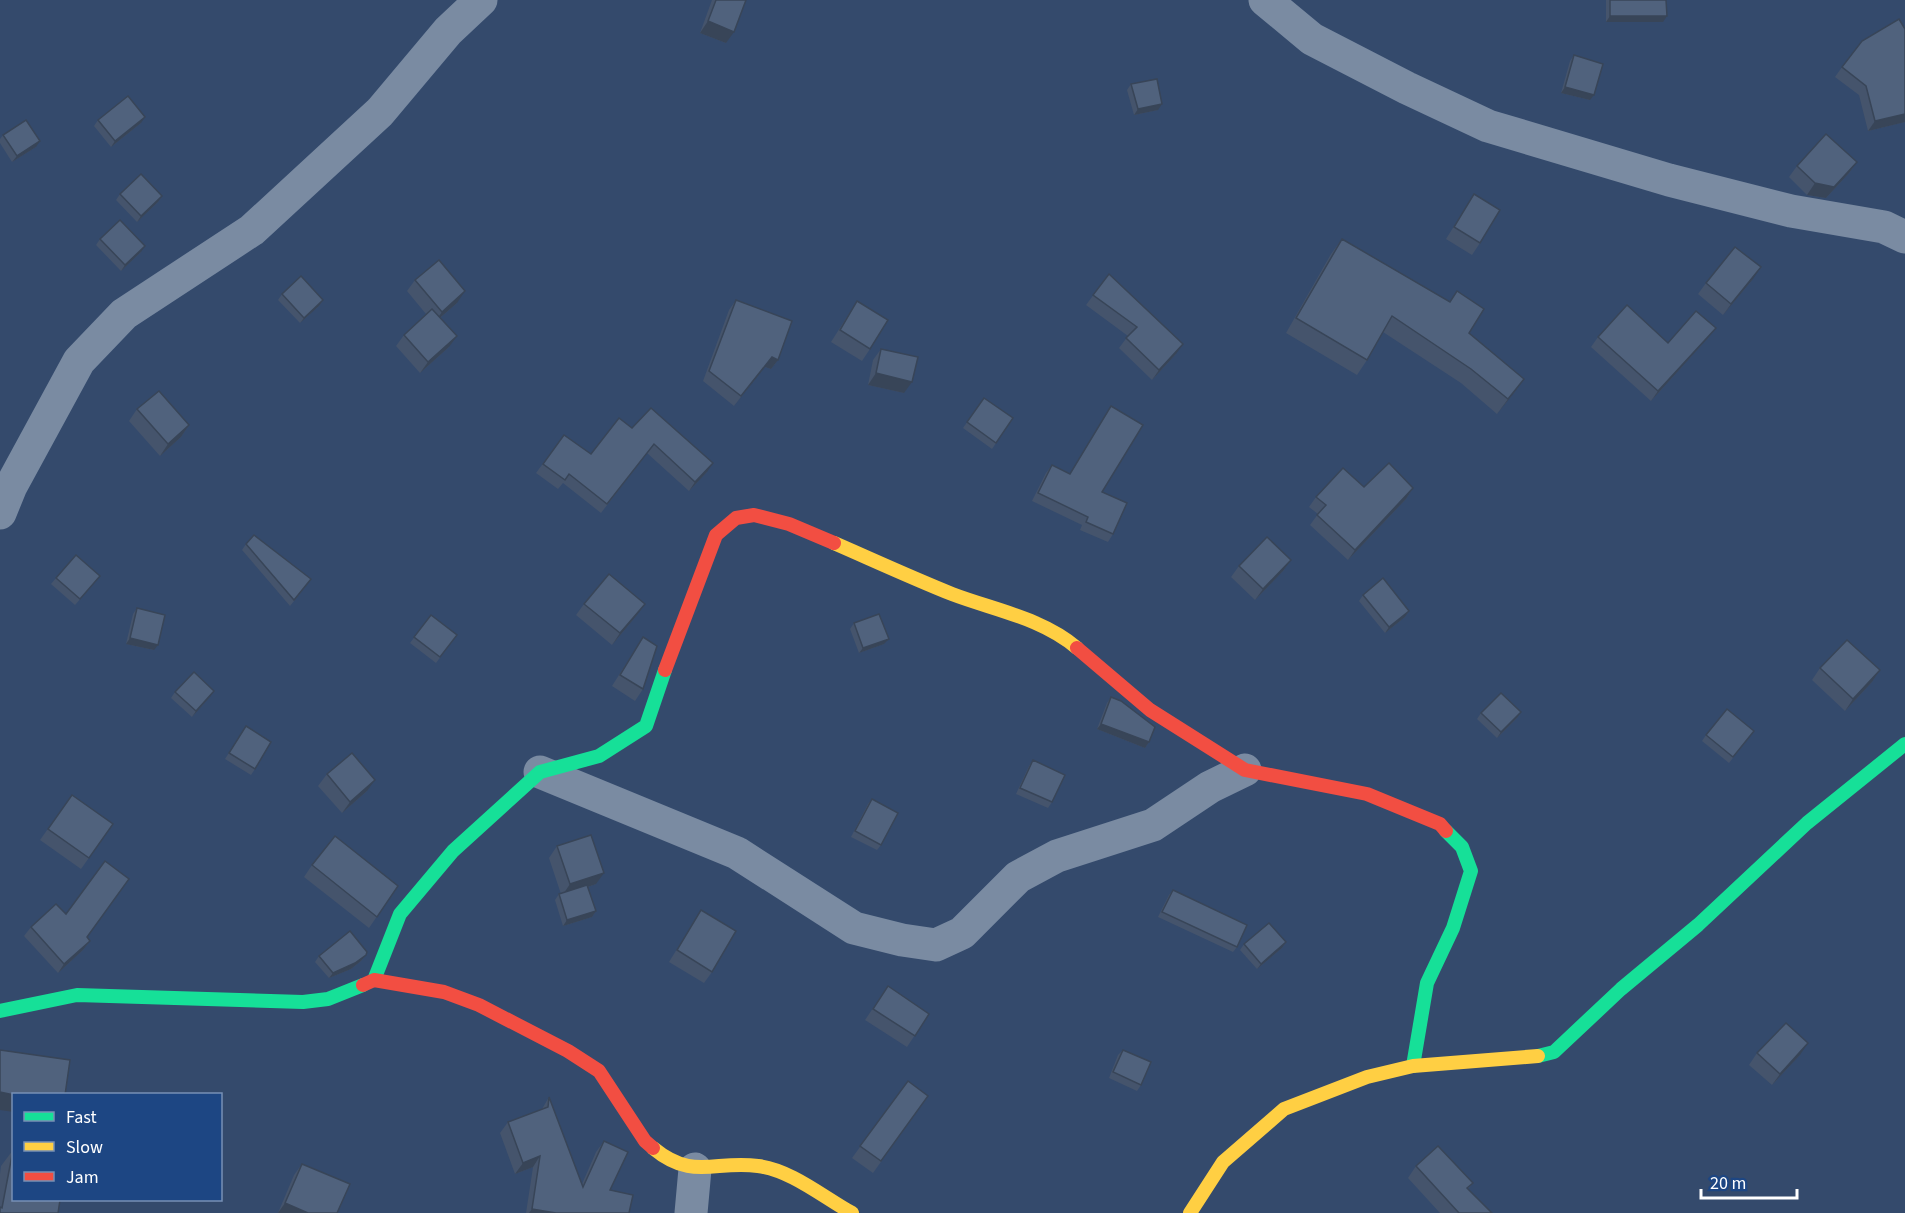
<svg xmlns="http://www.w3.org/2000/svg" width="1905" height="1213" font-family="'Source Sans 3',sans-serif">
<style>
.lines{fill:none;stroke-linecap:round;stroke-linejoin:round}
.street{stroke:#7a8ba2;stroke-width:33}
.fast{stroke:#16e098;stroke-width:14}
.slow{stroke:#ffcf43;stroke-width:14}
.jam{stroke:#f24e42;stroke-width:14}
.wall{fill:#45546c}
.shaded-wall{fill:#384558}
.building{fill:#50627d;stroke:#384558;stroke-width:1.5}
</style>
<rect width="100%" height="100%" fill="#344a6c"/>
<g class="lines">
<!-- street -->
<g class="street">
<polyline points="1265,0 1312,39 1407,88 1488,126 1669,180 1791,211 1884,227 1905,237"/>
<polyline points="0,513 11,486 79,361 124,314 252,230 380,112 448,31 481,0"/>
<polyline points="540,772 737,853 854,928 902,940 936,945 962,933 1018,877 1057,856 1153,825 1210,787 1245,770"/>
<polyline points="691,1213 695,1169"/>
</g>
<!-- fast -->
<g class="fast">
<polyline points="374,980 400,914 453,851 540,772 599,756 646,726 665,670"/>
<polyline points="0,1011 77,995 303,1002 328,999 363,985"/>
<polyline points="1538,1056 1554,1052 1621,989 1698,925 1807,823 1905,744"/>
<polyline points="1413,1066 1427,983 1453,928 1471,871 1462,847 1446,831"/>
</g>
<!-- slow -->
<g class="slow">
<path d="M834 543C873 560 912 578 952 594 994 610 1042 618 1077 648"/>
<path d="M653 1148C693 1181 714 1160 758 1166 791 1170 823 1197 852 1213"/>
<polyline points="1190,1213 1223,1162 1284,1109 1367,1077 1413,1066 1538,1056"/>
</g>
<!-- jam -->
<g class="jam">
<polyline points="1077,648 1150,710 1245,770 1367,794 1440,824 1446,831"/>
<polyline points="665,670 716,535 736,518 754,515 789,524 834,543"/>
<polyline points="363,985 374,980 444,992 479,1005 568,1051 599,1071 645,1141 653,1148"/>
</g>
</g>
<!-- wall -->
<g class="wall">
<polygon points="712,0 746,0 726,43 700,33"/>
<polygon points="1606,0 1666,0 1663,22 1606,22"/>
<polygon points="1905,29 1905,122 1868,131 1859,95 1835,77 1842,67"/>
<polygon points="1574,55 1590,100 1561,93 1570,61"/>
<polygon points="1131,84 1158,110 1134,115 1127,90"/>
<polygon points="98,120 141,123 111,147 94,126"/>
<polygon points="3,135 36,147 12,162 0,143 0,139"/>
<polygon points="1857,162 1849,173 1826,198 1807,195 1789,177 1797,166"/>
<polygon points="120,194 162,196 158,202 137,222 116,200"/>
<polygon points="1474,194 1480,243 1472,255 1446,239"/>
<polygon points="100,239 141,252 121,271 96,245"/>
<polygon points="1342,239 1469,333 1524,379 1514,393 1497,414 1461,383 1383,332 1367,360 1357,375 1286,333 1331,254"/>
<polygon points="1109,274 1176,354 1152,380 1119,348 1128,336 1086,305"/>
<polygon points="1753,279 1723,315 1698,294 1706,283"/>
<polygon points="415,280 457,303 440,318 449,347 420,373 396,346 404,335 426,314 407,291"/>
<polygon points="282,294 323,300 319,306 300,323 278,300"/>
<polygon points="736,300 778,360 771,369 765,367 734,406 703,381 729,310"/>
<polygon points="857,301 870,349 862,361 831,342"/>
<polygon points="1716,328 1708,338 1651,401 1591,347 1598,337 1668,343"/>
<polygon points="881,349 904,393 868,385 873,360"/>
<polygon points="984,398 1013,418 992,449 963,428"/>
<polygon points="1111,406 1102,492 1113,534 1108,542 1080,530 1082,525 1032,501 1046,473 1052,465 1070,474"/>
<polygon points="137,409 189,425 181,437 160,456 129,421"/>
<polygon points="632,428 707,472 689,491 647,453 601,513 563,483 558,489 536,473 564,435 591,454"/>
<polygon points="1413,488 1406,499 1348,560 1310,525 1318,514 1309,507 1316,497"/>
<polygon points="246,544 307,585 290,606 242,550"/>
<polygon points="1291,560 1283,571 1255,600 1231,577 1239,566"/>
<polygon points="56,578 95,582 75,605 51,584"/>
<polygon points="1363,595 1409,611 1405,617 1385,633 1359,601"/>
<polygon points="584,604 637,615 612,645 576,615"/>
<polygon points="137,608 154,650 126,644 133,614"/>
<polygon points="431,615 457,635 436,663 410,643"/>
<polygon points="854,623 884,644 859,653 850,629"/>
<polygon points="643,637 643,689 635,701 612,686"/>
<polygon points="1820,668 1880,670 1872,682 1845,711 1812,680"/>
<polygon points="175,692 210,697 192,717 171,698"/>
<polygon points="1111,697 1149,742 1145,748 1097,729 1107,703"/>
<polygon points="1521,712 1517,718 1497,738 1477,719 1481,713"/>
<polygon points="246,726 255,769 251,775 225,759"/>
<polygon points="1754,731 1729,763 1702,741 1706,735"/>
<polygon points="1033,760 1052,802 1048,808 1016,794 1029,766"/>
<polygon points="327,774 367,791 342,813 318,786"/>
<polygon points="72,795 113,824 81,869 40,840"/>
<polygon points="872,799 881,845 877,850 851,837 868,804"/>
<polygon points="557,846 596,884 588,887 596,911 592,917 563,926 555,900 559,894 561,894 549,858"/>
<polygon points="312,865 398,886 369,928 304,877"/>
<polygon points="1173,890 1237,947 1233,952 1158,917 1169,895"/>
<polygon points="701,910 712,972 704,983 669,962"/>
<polygon points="31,927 87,937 90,941 83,950 58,973 24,936"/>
<polygon points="1286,942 1282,948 1257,969 1240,950 1244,944"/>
<polygon points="366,955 361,961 351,969 329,978 315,962 319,956"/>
<polygon points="888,986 929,1014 907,1047 865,1020"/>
<polygon points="1123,1050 1141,1085 1137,1091 1109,1078 1118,1055"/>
<polygon points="1757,1053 1800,1055 1772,1085 1749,1065"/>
<polygon points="908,1081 928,1096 873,1173 852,1158"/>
<polygon points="549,1097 582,1184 596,1152 604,1141 610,1190 629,1213 526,1213 533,1167 515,1174 500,1133 508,1122 542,1109"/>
<polygon points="13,1150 14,1200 0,1213 0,1174 1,1166"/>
<polygon points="302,1164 337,1213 278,1213 294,1175"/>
<polygon points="1416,1166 1473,1183 1468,1189 1492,1213 1440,1213 1408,1178"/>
</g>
<!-- shaded-wall -->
<g class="shaded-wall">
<polygon points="1610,16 1667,16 1663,22 1606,22"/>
<polygon points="708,21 734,32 726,43 700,33"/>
<polygon points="1565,87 1594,95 1590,100 1561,93"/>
<polygon points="1162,104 1158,110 1134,115 1138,109"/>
<polygon points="1905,114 1905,122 1868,131 1875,121"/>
<polygon points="145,117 141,123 111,147 115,141"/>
<polygon points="40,141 36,147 12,162 17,156"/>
<polygon points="1857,162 1849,173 1826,198 1807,195 1815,183"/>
<polygon points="162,196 158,202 137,222 141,216"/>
<polygon points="145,246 141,252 121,271 125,265"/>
<polygon points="1761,267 1753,279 1723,315 1731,304"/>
<polygon points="465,291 457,303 434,323 442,312"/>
<polygon points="323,300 319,306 300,323 304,318"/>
<polygon points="1716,328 1708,338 1651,401 1658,391"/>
<polygon points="457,336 449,347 420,373 428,362"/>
<polygon points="1183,344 1176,354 1152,380 1159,370"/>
<polygon points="772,357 778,360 771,369 765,367 734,406"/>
<polygon points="876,373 912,382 904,393 868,385"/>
<polygon points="1524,379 1514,393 1497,414 1508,399"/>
<polygon points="189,425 181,437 160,456 168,444"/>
<polygon points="713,463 707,472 689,491 695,482"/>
<polygon points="1413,488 1406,499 1348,560 1355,550"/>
<polygon points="1291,560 1283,571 1255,600 1263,589"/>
<polygon points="645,604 637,615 612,645 620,633"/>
<polygon points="1409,611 1405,617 1385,633 1389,627"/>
<polygon points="130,638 158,645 154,650 126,644"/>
<polygon points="889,639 884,644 859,653 863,648"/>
<polygon points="1880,670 1872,682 1845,711 1853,699"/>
<polygon points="214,691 210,697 192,717 196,711"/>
<polygon points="1521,712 1517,718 1497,738 1501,732"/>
<polygon points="1101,724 1149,742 1145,748 1097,729"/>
<polygon points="375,780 367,791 342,813 350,802"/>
<polygon points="604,873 596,884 562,896 570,884"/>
<polygon points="596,911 592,917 563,926 567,920"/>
<polygon points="90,941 83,950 58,973 64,964"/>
<polygon points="1286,942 1282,948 1257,969 1261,964"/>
<polygon points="366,955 361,961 351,969 329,978 333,973"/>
<polygon points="1808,1043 1800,1055 1772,1085 1780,1074"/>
<polygon points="0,1092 14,1095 14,1112 0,1110"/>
<polygon points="540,1156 533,1167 515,1174 523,1163"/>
<polygon points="285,1203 308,1213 278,1213"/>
<polygon points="532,1209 556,1213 529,1213"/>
</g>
<!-- building -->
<g class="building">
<polygon points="716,0 746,0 734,32 708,21"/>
<polygon points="1610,0 1666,0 1667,16 1610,16"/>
<polygon points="1899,19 1905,29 1905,114 1875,121 1866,86 1842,67 1862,41"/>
<polygon points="1574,55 1603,64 1594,95 1565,87"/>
<polygon points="1157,79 1162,104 1138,109 1131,84"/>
<polygon points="128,96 145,117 115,141 98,120"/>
<polygon points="26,120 40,141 17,156 3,135"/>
<polygon points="1826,134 1857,162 1834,187 1815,183 1797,166"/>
<polygon points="141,174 162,196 141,216 120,194"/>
<polygon points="1474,194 1500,210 1480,243 1454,227"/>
<polygon points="120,220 145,246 125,265 100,239"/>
<polygon points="1342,239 1450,302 1457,291 1484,309 1469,333 1524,379 1508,399 1471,369 1392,316 1367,360 1296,318"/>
<polygon points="1735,247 1761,267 1731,304 1706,283"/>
<polygon points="439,260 465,291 442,312 415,280"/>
<polygon points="1109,274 1183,344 1159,370 1126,338 1137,327 1093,295"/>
<polygon points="301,276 323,300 304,318 282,294"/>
<polygon points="736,300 792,321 778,360 772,357 741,396 709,371"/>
<polygon points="857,301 888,320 870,349 840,330"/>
<polygon points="1627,305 1668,343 1696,311 1716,328 1658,391 1598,337"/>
<polygon points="432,309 457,336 428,362 404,335"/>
<polygon points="881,349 918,357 912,382 876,373"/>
<polygon points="159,391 189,425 168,444 137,409"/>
<polygon points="984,398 1013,418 996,443 967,422"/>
<polygon points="1111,406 1143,425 1102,492 1127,503 1113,534 1086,522 1088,517 1038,493 1052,465 1070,474"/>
<polygon points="651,408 713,463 695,482 654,444 607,504 569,474 565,480 543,464 564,435 591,454 619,418 632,428"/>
<polygon points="1389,463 1413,488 1355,550 1317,515 1326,505 1316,497 1343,468 1364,487"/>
<polygon points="254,535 311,579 294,600 246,544"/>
<polygon points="1267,537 1291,560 1263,589 1239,566"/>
<polygon points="76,555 100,576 80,599 56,578"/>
<polygon points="609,574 645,604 620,633 584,604"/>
<polygon points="1383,578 1409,611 1389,627 1363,595"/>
<polygon points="137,608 165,615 158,645 130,638"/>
<polygon points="879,614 889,639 863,648 854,623"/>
<polygon points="431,615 457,635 440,657 414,637"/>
<polygon points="643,637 657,646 643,689 620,675"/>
<polygon points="1847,640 1880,670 1853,699 1820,668"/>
<polygon points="194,672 214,691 196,711 175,692"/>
<polygon points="1501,693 1521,712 1501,732 1481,713"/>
<polygon points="1111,697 1121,701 1155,727 1149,742 1101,724"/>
<polygon points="1727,709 1754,731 1733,757 1706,735"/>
<polygon points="246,726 271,742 255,769 229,753"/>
<polygon points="352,753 375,780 350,802 327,774"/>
<polygon points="1033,760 1065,775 1052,802 1020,788"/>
<polygon points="72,795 113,824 89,858 48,829"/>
<polygon points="872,799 898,813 881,845 855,831"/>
<polygon points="591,835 604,873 570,884 557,846"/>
<polygon points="335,836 398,886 377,917 312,865"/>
<polygon points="105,861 129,879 87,937 90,941 64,964 31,927 56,904 66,914"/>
<polygon points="587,885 596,911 567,920 559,894"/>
<polygon points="1173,890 1247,925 1237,947 1162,912"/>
<polygon points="701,910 736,931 712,972 677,950"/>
<polygon points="1269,923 1286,942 1261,964 1244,944"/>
<polygon points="350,931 367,952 366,955 355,963 333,973 319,956"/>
<polygon points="888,986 929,1014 915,1036 873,1009"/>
<polygon points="1786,1023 1808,1043 1780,1074 1757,1053"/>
<polygon points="0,1050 70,1060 65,1095 14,1095 0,1092"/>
<polygon points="1123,1050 1151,1062 1141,1085 1113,1072"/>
<polygon points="908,1081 928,1096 881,1161 860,1146"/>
<polygon points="549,1097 583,1187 604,1141 628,1152 610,1190 633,1195 629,1213 556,1213 532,1209 540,1156 523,1163 508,1122 548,1107"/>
<polygon points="1438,1146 1473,1183 1467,1188 1492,1213 1459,1213 1416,1166"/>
<polygon points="13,1150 14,1200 60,1200 58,1213 0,1213 0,1207 2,1208"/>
<polygon points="302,1164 350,1184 337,1213 308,1213 285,1203"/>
</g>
<!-- legend -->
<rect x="12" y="1093" width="210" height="108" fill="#1d4683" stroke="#7790b5" stroke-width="1.5"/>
<rect x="24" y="1112" width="30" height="9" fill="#16e098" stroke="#7790b5" stroke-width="1.5"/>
<text x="66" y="1123" font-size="18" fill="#ffffff">Fast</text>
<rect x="24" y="1142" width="30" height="9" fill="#ffcf43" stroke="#7790b5" stroke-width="1.5"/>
<text x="66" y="1153" font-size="18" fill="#ffffff">Slow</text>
<rect x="24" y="1172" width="30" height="9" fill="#f24e42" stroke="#7790b5" stroke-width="1.5"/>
<text x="66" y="1183" font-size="18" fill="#ffffff">Jam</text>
<!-- scale -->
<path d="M1701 1189v9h96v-9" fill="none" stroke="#ffffff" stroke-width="3"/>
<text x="1710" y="1189" font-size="18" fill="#ffffff" stroke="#1d4683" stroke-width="4.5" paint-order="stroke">20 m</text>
</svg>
